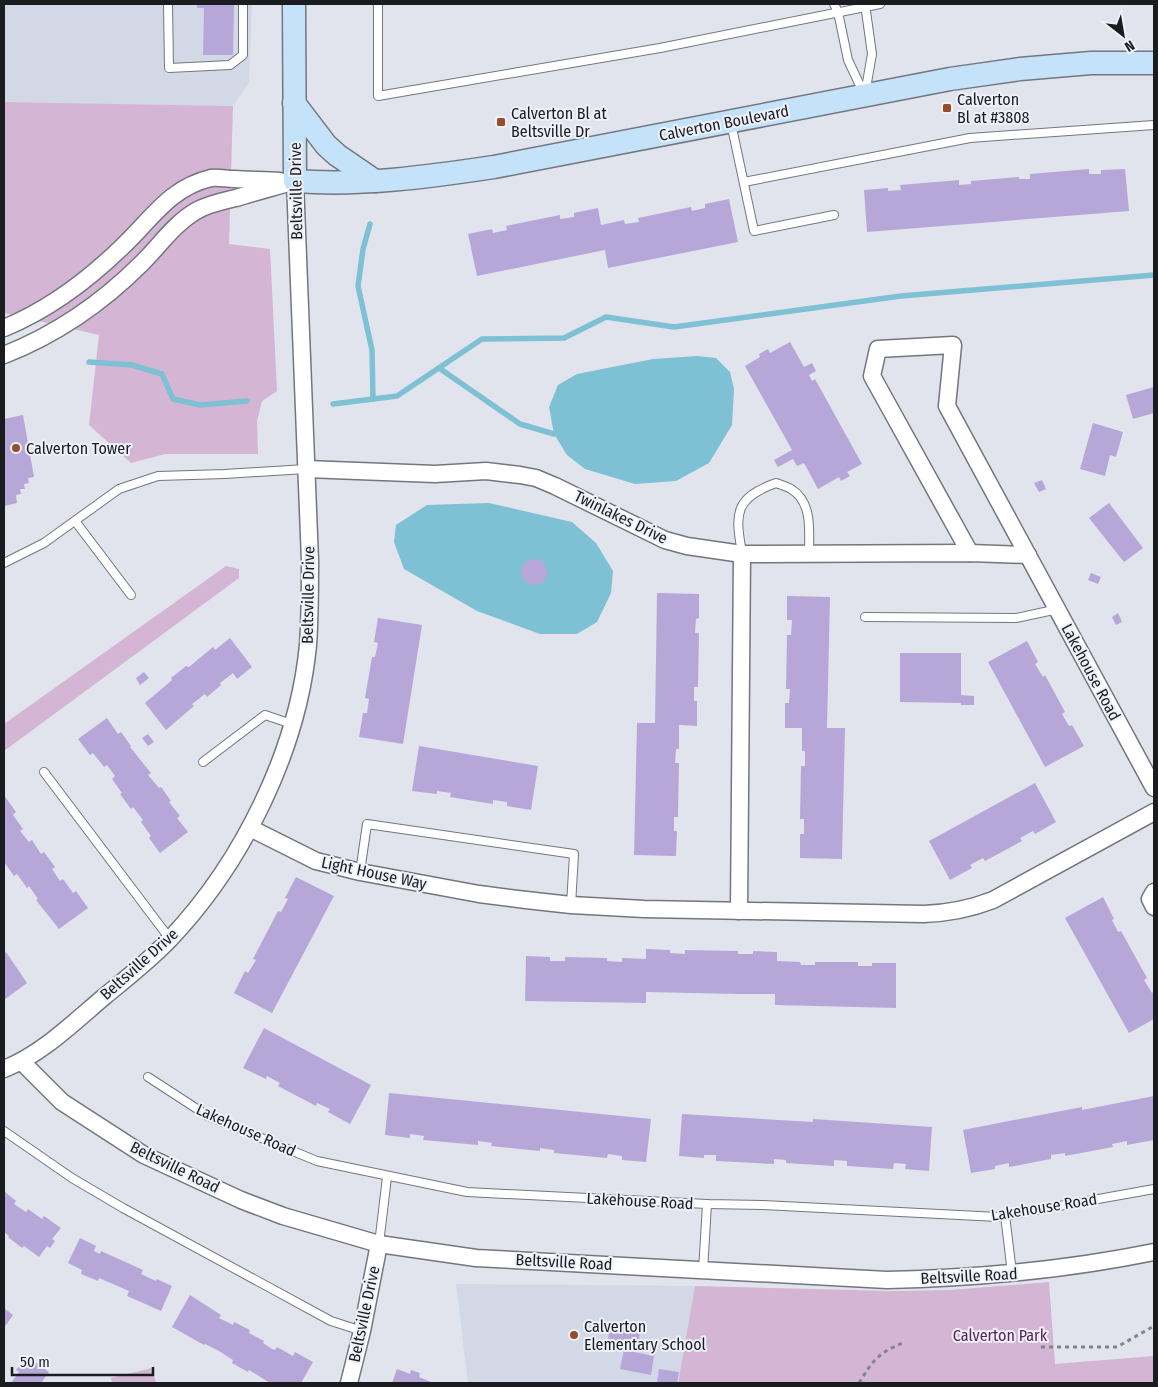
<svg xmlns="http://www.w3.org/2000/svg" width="1158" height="1387" font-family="'Fira Sans Condensed',sans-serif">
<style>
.built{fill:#d3d8e7}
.green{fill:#d4b5d4}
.water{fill:#7ec0d4}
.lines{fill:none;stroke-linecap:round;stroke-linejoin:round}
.stream{stroke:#7ec0d4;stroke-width:5.5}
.building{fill:#b7a7d9}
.lane-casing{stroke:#74767e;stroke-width:10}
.street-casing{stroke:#74767e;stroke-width:19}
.secondary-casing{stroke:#74767e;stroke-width:25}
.path{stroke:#82858b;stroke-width:3;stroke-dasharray:4 4;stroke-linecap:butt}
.lane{stroke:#fff;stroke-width:8}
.street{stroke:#fff;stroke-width:16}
.secondary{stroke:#c4e2f9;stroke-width:22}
.poi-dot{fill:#954e27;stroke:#eef1fa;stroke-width:2}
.labels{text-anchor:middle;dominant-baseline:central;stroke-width:4;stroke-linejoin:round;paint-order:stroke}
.poi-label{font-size:16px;fill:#1b1c1f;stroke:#eef1fa;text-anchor:start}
.street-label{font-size:16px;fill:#1b1c1f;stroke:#eef1fa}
.park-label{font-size:16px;fill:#572558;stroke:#eef1fa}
</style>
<rect width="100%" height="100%" fill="#e1e4ed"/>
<!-- built -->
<g class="built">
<polygon points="4,4 252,4 249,82 233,106 4,102"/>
<polygon points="456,1284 695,1286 678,1383 468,1383"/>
</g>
<!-- green -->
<g class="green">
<polygon points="4,102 233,106 229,244 270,249 277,391 262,401 257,421 258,454 165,454 131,463 89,425 99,335 4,313"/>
<polygon points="226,566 239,569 239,578 4,751 4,724"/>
<polygon points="1049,1282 1055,1364 1154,1356 1154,1383 678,1383 695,1286 892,1291 950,1290"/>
<polygon points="152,1368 156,1383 112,1383 111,1378"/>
</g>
<!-- water -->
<g class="water">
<polygon points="697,356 716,358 730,372 734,389 732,425 709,463 676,481 635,484 585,469 567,455 554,434 549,407 558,385 577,374 653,359"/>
<polygon points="489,503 572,522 596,543 613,571 611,593 597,622 577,634 540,634 477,611 404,569 394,542 396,525 427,505"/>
</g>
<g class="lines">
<!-- stream -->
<g class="stream">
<polyline points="370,224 363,249 358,286 372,350 373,399"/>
<polyline points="89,362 132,365 162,374 173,399 200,405 247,401"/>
<polyline points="439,368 520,424 554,434"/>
<polyline points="333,404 397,396 482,339 564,338 606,317 674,327 901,296 1154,275"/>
</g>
</g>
<!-- building -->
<g class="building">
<polygon points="197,4 234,4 233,55 203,55 204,8 197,8"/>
<polygon points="1089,169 1089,174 1101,174 1101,170 1125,169 1129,211 867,232 864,190 888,188 888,191 901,190 900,185 959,180 959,185 971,184 971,181 1019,177 1019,179 1030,179 1030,174"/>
<polygon points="729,199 738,242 608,268 605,250 477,276 468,234 492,229 493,233 507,230 506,226 560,215 560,219 574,217 574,213 598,208 601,225 624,220 625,224 639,222 638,218 691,207 692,211 705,208 705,204"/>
<polygon points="790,342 804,367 812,363 816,371 809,375 812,381 815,379 862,464 847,472 850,476 841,481 839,477 818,489 804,463 797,466 793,459 778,467 774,460 792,450 745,366 760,357 759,354 768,349 770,353"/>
<polygon points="1154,387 1154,413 1133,419 1126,395"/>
<polygon points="23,415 34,477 28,478 29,483 24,484 25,489 20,489 21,494 16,495 17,503 4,506 4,419"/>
<polygon points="1093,423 1123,432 1116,457 1110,455 1105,476 1080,469"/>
<polygon points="1042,480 1046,489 1039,492 1034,483"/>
<polygon points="1109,503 1143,548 1124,562 1089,518"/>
<circle cx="534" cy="572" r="13"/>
<polygon points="1091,573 1101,577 1098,584 1088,580"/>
<polygon points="657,593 699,594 699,618 696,619 695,633 699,633 698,687 694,687 694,701 697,701 697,726 679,725 679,749 676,749 675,763 679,763 678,817 674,817 674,831 677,831 676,856 634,855 637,723 655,723"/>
<polygon points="787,596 830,597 827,728 845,728 842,859 800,858 800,834 804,834 804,819 800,819 801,766 805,766 805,751 802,751 802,728 785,728 785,703 789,703 790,689 786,689 787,635 791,635 792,620 787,620"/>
<polygon points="1118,613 1122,622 1116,625 1112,617"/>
<polygon points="378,618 422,625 403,744 359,737 363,713 367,713 369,699 365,698 372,657 375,657 378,643 374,642"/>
<polygon points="230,638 252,667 237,679 233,673 220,683 221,685 207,697 205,694 192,704 194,706 166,730 145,703 172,680 171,678 186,666 189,667 213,647 215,650"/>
<polygon points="1027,641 1038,662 1035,664 1043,677 1045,675 1065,712 1062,714 1069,726 1072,725 1084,746 1045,767 988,662"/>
<polygon points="900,653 961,653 961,695 974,696 974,705 961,705 961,703 900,702"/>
<polygon points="144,672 149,678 140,685 136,678"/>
<polygon points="107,718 118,734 121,732 131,746 130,747 151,773 148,775 159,788 161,787 171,801 169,802 180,816 177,818 188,832 160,853 149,838 151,836 141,822 143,820 133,807 131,809 120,794 122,793 112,779 115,776 107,765 104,767 93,753 90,755 78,739"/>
<polygon points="148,734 154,742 148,746 142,738"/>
<polygon points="419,746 538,766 531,810 507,806 507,802 493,800 493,804 450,797 451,793 437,791 437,794 412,791"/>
<polygon points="1035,783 1056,822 1035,834 1033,831 1020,838 1022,841 985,861 983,858 970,865 972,868 950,880 929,841"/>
<polygon points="4,795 16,812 13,815 23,829 20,831 29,842 32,840 41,854 44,852 55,867 52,869 60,881 63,879 73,893 76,891 88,908 59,929 36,900 38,899 29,886 27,888 17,874 14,876 4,862 5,860 4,858"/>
<polygon points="296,877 334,896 272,1013 234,993 245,971 248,973 256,960 253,959 278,911 281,912 288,899 285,898"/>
<polygon points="1103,897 1114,919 1112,920 1118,932 1121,931 1147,978 1144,980 1152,993 1154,991 1154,1019 1129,1033 1065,918"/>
<polygon points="646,949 670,950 670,953 685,954 685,950 738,951 738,954 753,954 753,951 777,952 777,961 800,962 801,965 815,965 815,962 858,962 858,966 872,966 872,963 896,963 896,1008 775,1005 775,994 738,994 646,992 646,1003 525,1001 526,956 550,957 550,961 565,961 565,957 607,958 607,961 622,962 622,958 646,959"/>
<polygon points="6,952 27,983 4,1000 4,954"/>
<polygon points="264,1028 371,1085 350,1124 328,1112 330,1109 317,1103 316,1106 278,1086 280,1083 267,1076 266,1079 243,1068"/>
<polygon points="389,1093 651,1119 646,1162 622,1160 622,1156 608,1154 607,1158 554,1153 554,1150 540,1148 540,1151 491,1146 492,1143 478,1141 478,1145 423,1140 424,1136 410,1134 410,1138 385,1135"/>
<polygon points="1154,1096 1154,1140 1127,1145 1127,1141 1112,1144 1113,1147 1065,1156 1065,1153 1051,1155 1051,1159 1009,1167 1009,1163 995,1166 995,1169 971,1173 963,1130 1082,1107 1082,1110"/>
<polygon points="682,1114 813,1122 813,1119 932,1127 929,1171 905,1169 906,1164 894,1163 893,1169 847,1166 847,1161 834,1160 834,1166 786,1163 786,1160 774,1159 774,1164 716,1161 716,1155 704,1155 704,1158 679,1156"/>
<polygon points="4,1191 16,1201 14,1204 26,1212 28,1209 42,1219 44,1216 61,1228 52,1239 55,1241 50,1248 47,1246 39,1257 24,1246 22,1248 8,1237 9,1236 4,1232"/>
<polygon points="80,1238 96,1246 94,1251 100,1254 101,1251 143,1270 141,1274 156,1281 157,1279 172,1286 161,1311 127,1296 129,1291 99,1278 98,1281 81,1274 82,1270 68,1263"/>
<polygon points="190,1295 221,1315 219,1318 233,1325 234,1322 250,1330 249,1333 264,1341 263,1343 272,1349 275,1350 277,1347 293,1356 295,1352 313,1362 301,1383 270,1383 249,1370 248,1372 232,1363 233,1360 219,1351 205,1344 204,1345 172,1327"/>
<polygon points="4,1308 13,1315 4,1328"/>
<polygon points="610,1321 641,1325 638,1345 608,1341"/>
<polygon points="624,1350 654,1356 651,1375 620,1369"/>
<polygon points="27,1356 49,1372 41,1383 11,1383 19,1372 16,1370"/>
<polygon points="397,1369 410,1374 411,1370 420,1373 419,1377 431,1382 431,1383 392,1383"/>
<polygon points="659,1369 679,1372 677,1383 657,1383"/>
</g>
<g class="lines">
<!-- lane casing -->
<g class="lane-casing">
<g id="lane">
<polyline points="168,4 169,68 230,65 243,55 243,4"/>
<polyline points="378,4 378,96 660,48 880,4"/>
<polyline points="834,4 838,12 848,60 864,94"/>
<polyline points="865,4 872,54 865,94"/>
<polyline points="731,123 754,231 834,215"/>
<polyline points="744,182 970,138 1154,125"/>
<polyline points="75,521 131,595"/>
<path d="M742 553C735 514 734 498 776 483 781 485 786 486 791 489 813 502 809 532 809 553"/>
<polyline points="4,563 44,543 119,489 158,476 225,474 306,469"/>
<polyline points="865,617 1016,618 1058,609"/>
<polyline points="203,762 265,715 292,724"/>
<polyline points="44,772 170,939"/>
<polyline points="360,872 367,824 574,854 571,905"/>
<polyline points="148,1077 208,1116 317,1161 467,1192 707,1204 763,1205 998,1217 1154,1189"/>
<polyline points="4,1131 72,1178 123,1208 331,1321 362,1331"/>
<polyline points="1005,1215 1012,1273"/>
<polyline points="379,1244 387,1177"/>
<polyline points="703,1271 707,1204"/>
</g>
</g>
<!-- street casing -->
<g class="street-casing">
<g id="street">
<path d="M4 328C48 310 88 280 122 247 152 219 169 188 211 178 218 177 227 179 234 179 249 180 265 180 280 181"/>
<path d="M4 355C55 335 103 302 142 263 160 245 174 224 196 211 208 204 223 201 236 198 255 192 275 187 295 181"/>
<polyline points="306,469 435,474 486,471 520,475 536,478 555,486 665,540 687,546 742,554 970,553 1028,555"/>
<polyline points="970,553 872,376 878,349 953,345 947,406 1154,788"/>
<path d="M250 828 316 861 360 872 479 894 526 900 571 905 644 909 924 914C949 913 970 909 993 900L1154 812"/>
<polyline points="1154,892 1150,899 1154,907"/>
<polyline points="739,911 742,554"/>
<path d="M22 1062 62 1102 144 1155 241 1200 283 1216 379 1244 476 1258 887 1280C977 1278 1066 1270 1154 1252"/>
<path d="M4 1069C42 1054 73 1023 105 996 127 978 151 959 170 939 243 862 298 750 308 645 310 617 310 589 310 561L295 181"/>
<polyline points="349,1383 362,1331 379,1244"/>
</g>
</g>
<!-- secondary casing -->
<g class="secondary-casing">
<g id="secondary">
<path d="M294 4 295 181C362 186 427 177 494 167L950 79 1020 69 1091 63H1154"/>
<polyline points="294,103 326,145 337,155 375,181"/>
</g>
</g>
<!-- path -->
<g class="path">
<polyline points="1041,1347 1117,1347 1154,1326"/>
<path d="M859 1383C874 1359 878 1353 905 1342"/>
</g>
<!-- lane -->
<use href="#lane" class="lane"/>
<!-- street -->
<use href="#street" class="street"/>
<!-- secondary -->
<use href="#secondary" class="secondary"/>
</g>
<!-- markers -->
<g class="poi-dot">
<rect x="942" y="103" width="10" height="10" rx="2.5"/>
<rect x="496" y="117" width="10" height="10" rx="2.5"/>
<circle cx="16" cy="448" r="5"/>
<circle cx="574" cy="1335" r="5"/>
</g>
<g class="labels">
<!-- poi labels -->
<g class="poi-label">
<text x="957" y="99">Calverton<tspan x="957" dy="18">Bl at #3808</tspan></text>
<text x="511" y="113">Calverton Bl at<tspan x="511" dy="18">Beltsville Dr</tspan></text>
<text x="26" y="448">Calverton Tower</text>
<text x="584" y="1326">Calverton<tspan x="584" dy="18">Elementary School</tspan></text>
</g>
<!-- street labels -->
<g class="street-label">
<text transform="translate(724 123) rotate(-11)">Calverton Boulevard</text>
<text transform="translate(296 191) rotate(-91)">Beltsville Drive</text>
<text transform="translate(621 517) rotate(26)">Twinlakes Drive</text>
<text transform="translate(308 595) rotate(-89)">Beltsville Drive</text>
<text transform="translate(1091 672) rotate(62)">Lakehouse Road</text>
<text transform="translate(374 873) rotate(12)">Light House Way</text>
<text transform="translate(139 964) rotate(-42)">Beltsville Drive</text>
<text transform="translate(246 1130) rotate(24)">Lakehouse Road</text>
<text transform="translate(175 1167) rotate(26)">Beltsville Road</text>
<text transform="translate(640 1201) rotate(3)">Lakehouse Road</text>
<text transform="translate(1044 1207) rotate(-9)">Lakehouse Road</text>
<text transform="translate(564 1262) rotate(3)">Beltsville Road</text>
<text transform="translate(969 1276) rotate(-3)">Beltsville Road</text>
<text transform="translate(364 1314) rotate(-78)">Beltsville Drive</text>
</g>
<!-- park labels -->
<g class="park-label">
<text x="1000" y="1335">Calverton Park</text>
</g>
</g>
<!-- border -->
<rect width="1158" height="1387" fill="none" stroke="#1b1c1f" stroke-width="10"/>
<!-- north arrow -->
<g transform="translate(1123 35) rotate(149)" stroke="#eef1fa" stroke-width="4" paint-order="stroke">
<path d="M0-4L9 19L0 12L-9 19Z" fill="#1b1c1f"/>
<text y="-8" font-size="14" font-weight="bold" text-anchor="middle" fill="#1b1c1f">N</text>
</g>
<!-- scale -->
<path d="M12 1367v8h141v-8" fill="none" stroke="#1b1c1f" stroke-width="2.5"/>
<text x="20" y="1367" font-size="15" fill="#1b1c1f" stroke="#eef1fa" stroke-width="4" paint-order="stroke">50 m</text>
</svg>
